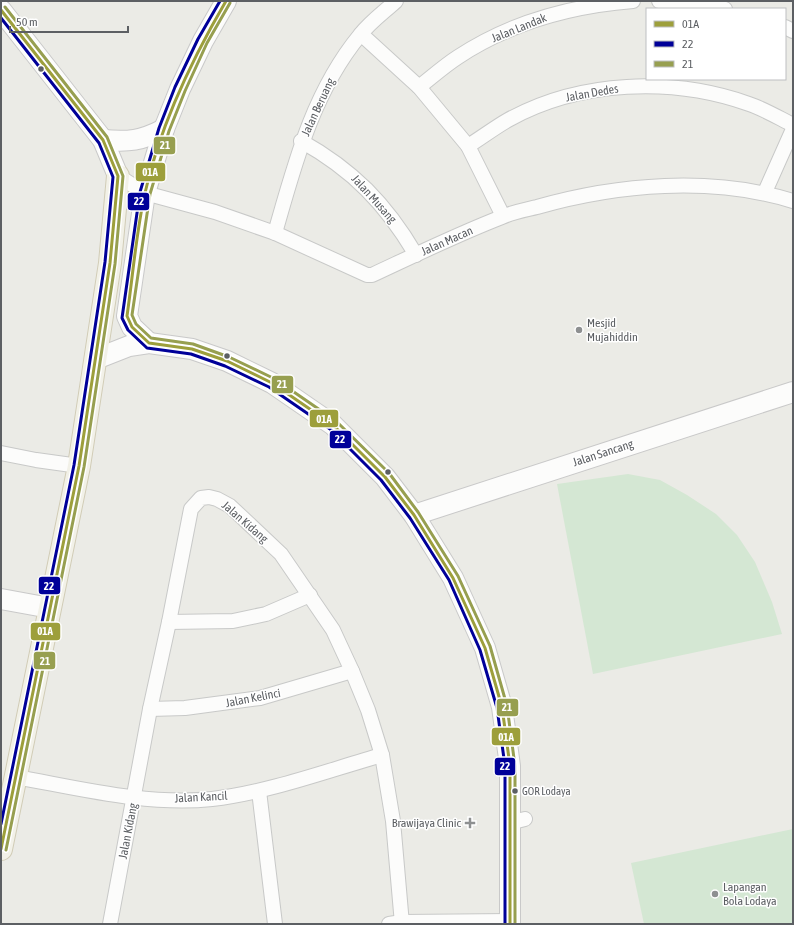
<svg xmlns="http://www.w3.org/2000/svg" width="794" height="925" font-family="'Asap Condensed',sans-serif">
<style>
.green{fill:#d4e7d3}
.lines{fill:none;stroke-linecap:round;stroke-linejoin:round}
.street-casing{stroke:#c8c9c8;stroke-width:16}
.secondary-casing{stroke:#c9c9c9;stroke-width:22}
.primary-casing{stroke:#d1ccb6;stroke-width:24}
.street{stroke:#fcfcfb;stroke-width:14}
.secondary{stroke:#fcfcfb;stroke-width:20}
.primary{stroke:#f2f1e8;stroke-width:22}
.bus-1-casing{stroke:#fff;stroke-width:6}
.bus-2-casing{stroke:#fff;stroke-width:6}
.bus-3-casing{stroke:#fff;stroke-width:6}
.bus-1{stroke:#9d9f3b;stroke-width:3}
.bus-2{stroke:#009;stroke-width:3}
.bus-3{stroke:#979f50;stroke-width:3}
.bus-dot{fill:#5c5f63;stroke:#fff;stroke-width:1.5}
.poi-dot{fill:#8e9091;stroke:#fff;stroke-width:1.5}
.labels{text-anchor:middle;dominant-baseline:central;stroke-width:3;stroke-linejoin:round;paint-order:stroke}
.bus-label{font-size:11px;fill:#5c5f63;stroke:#fff;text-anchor:start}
.street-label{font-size:12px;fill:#5c5f63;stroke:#fff}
.poi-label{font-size:12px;fill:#5c5f63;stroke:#fff;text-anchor:start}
.line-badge{stroke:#fff;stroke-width:1.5}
.badge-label{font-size:11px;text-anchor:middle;font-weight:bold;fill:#fff}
</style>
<rect width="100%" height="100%" fill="#ebebe6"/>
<!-- green -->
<g class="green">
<polygon points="628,474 660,480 687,495 716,514 737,535 755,562 772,602 782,634 593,674 557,484"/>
<polygon points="793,829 793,924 644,924 631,863"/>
</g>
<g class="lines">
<!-- street casing -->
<g class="street-casing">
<g id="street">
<polyline points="659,1 692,3 725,9"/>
<polyline points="785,27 793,31"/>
<polyline points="361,34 419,87 468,146 503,216"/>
<path d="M419 87C432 77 444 66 458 57 511 22 570 6 633 1"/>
<path d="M301 141C353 170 386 204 416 255"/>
<path d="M468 146C481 138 494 128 508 120 580 80 673 77 749 104 764 109 779 118 793 125"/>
<path d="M118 176 145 193 215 212 275 233 367 275H372C415 255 458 234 502 217 513 212 525 210 537 207 618 184 711 176 793 201"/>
<polyline points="765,192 793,129"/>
<path d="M275 233C295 163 313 92 360 35 370 22 384 12 396 1"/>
<polyline points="1,453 36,460 79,466"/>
<polyline points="169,622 233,621 266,614 310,595"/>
<polyline points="150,709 185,708 260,698 352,671"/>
<path d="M16 777C78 788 148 806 212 799 270 792 326 771 382 755"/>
<polyline points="259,791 275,924"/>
<polyline points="509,823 525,819"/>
<polyline points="110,924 150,709 169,622 191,509 201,498 209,497 217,499 230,506 281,554 333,630 352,671 368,710 382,755 393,821 402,924"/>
<polyline points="389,924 402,922 510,921"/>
</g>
</g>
<!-- secondary casing -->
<g class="secondary-casing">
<g id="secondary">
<polyline points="1,10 103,140 118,176"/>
<path d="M103 140C129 142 141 141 164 129"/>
<polyline points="149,343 132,327 127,316 145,193 164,129 180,89 203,41 226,1"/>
<polyline points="96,359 129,346 149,343 192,349 227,361 272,383 333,425 385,477 414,515 453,578 485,648 502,707 510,766 510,924"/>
<polyline points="414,515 793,392"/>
<polyline points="1,599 50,608"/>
</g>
</g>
<!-- primary casing -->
<g class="primary-casing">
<polyline id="primary" points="1,849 79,466 110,263 118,176"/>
</g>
<!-- street -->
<use href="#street" class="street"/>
<!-- secondary -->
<use href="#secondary" class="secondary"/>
<!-- primary -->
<use href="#primary" class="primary"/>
<!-- bus-1 casing -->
<g class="bus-1-casing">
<g id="bus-1">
<path d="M226 1C191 61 160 125 145 193 136 233 133 275 127 316L132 327 149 343 192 349 227 361 272 383 333 425 385 477 414 515 453 578 485 648 502 707 510 766V924"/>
<polyline points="1,10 103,140 118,176 110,263 79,466 1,849"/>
</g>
</g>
<!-- bus-2 casing -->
<g class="bus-2-casing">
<g id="bus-2">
<polyline points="220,1 198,39 175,87 159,128 140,192 122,318 128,330 147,348 191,354 225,366 269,387 330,429 381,480 410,518 449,580 480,650 497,708 505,766 505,924"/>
<polyline points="1,18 99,143 113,177 105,262 74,465 1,824"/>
</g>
</g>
<!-- bus-3 casing -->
<g class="bus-3-casing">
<g id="bus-3">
<polyline points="230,3 207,43 185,91 169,131 150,194 132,315 136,324 151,338 193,344 229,357 275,379 336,421 389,473 418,512 458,576 490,646 507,706 515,766 515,924"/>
<polyline points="5,7 107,137 123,176 115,264 84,467 6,850"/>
</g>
</g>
<!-- bus-1 -->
<use href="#bus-1" class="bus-1"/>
<!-- bus-2 -->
<use href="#bus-2" class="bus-2"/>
<!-- bus-3 -->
<use href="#bus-3" class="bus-3"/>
</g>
<!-- markers -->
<g class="bus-dot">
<circle cx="41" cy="69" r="3.5"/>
<circle cx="227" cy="356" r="3.5"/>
<circle cx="388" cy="472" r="3.5"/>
<circle cx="515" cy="791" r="3.5"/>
</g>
<g class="poi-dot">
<circle cx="579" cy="330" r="4"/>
<path d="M468 817h4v4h4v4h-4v4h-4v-4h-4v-4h4z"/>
<circle cx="715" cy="894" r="4"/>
</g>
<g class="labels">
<!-- bus labels -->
<g class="bus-label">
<text x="522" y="791">GOR Lodaya</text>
</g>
<!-- street labels -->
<g class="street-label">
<text transform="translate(519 28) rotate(-22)">Jalan Landak</text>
<text transform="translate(592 93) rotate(-10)">Jalan Dedes</text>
<text transform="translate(318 107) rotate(-65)">Jalan Beruang</text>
<text transform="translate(374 199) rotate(48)">Jalan Musang</text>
<text transform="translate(447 241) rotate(-24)">Jalan Macan</text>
<text transform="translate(603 453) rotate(-18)">Jalan Sancang</text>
<text transform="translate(245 522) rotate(41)">Jalan Kidang</text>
<text transform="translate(253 698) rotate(-11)">Jalan Kelinci</text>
<text transform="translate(201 797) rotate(-3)">Jalan Kancil</text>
<text transform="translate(128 831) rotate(-79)">Jalan Kidang</text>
</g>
<!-- poi labels -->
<g class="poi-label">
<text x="587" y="323">Mesjid<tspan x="587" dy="14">Mujahiddin</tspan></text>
<text x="461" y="823" text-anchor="end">Brawijaya Clinic</text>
<text x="723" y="887">Lapangan<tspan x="723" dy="14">Bola Lodaya</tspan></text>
</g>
</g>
<g class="line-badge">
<rect x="153" y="136" width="23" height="19" rx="4" fill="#979f50"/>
<rect x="135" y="162" width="31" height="20" rx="4" fill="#9d9f3b"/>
<rect x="127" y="192" width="23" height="19" rx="4" fill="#009"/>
<rect x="271" y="375" width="23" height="19" rx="4" fill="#979f50"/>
<rect x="309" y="409" width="30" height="19" rx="4" fill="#9d9f3b"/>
<rect x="329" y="430" width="23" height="19" rx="4" fill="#009"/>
<rect x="38" y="576" width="23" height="19" rx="4" fill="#009"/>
<rect x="30" y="622" width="31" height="19" rx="4" fill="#9d9f3b"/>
<rect x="33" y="651" width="23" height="19" rx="4" fill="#979f50"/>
<rect x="496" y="698" width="23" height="19" rx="4" fill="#979f50"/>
<rect x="491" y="727" width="30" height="19" rx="4" fill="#9d9f3b"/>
<rect x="494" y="757" width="22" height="19" rx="4" fill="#009"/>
</g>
<g class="badge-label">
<text x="165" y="149">21</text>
<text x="150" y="176">01A</text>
<text x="139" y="205">22</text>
<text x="282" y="388">21</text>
<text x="324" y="423">01A</text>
<text x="340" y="443">22</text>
<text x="49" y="590">22</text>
<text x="45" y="635">01A</text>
<text x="45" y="665">21</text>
<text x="507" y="711">21</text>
<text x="506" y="741">01A</text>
<text x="505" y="770">22</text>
</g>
<!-- border -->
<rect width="794" height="925" fill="none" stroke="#5c5f63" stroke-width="4"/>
<!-- legend -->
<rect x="646" y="8" width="140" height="72" fill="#ffffff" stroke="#bebfc1"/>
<rect x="654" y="21" width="20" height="6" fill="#9d9f3b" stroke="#bebfc1"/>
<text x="682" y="28" font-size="12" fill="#5c5f63">01A</text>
<rect x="654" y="41" width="20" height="6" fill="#000099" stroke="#bebfc1"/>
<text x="682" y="48" font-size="12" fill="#5c5f63">22</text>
<rect x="654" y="61" width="20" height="6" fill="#979f50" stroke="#bebfc1"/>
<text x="682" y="68" font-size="12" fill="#5c5f63">21</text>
<!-- scale -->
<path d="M10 26v6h118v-6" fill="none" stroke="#5c5f63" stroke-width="2"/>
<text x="16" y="26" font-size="12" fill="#5c5f63" stroke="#ffffff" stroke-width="3" paint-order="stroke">50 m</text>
</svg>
